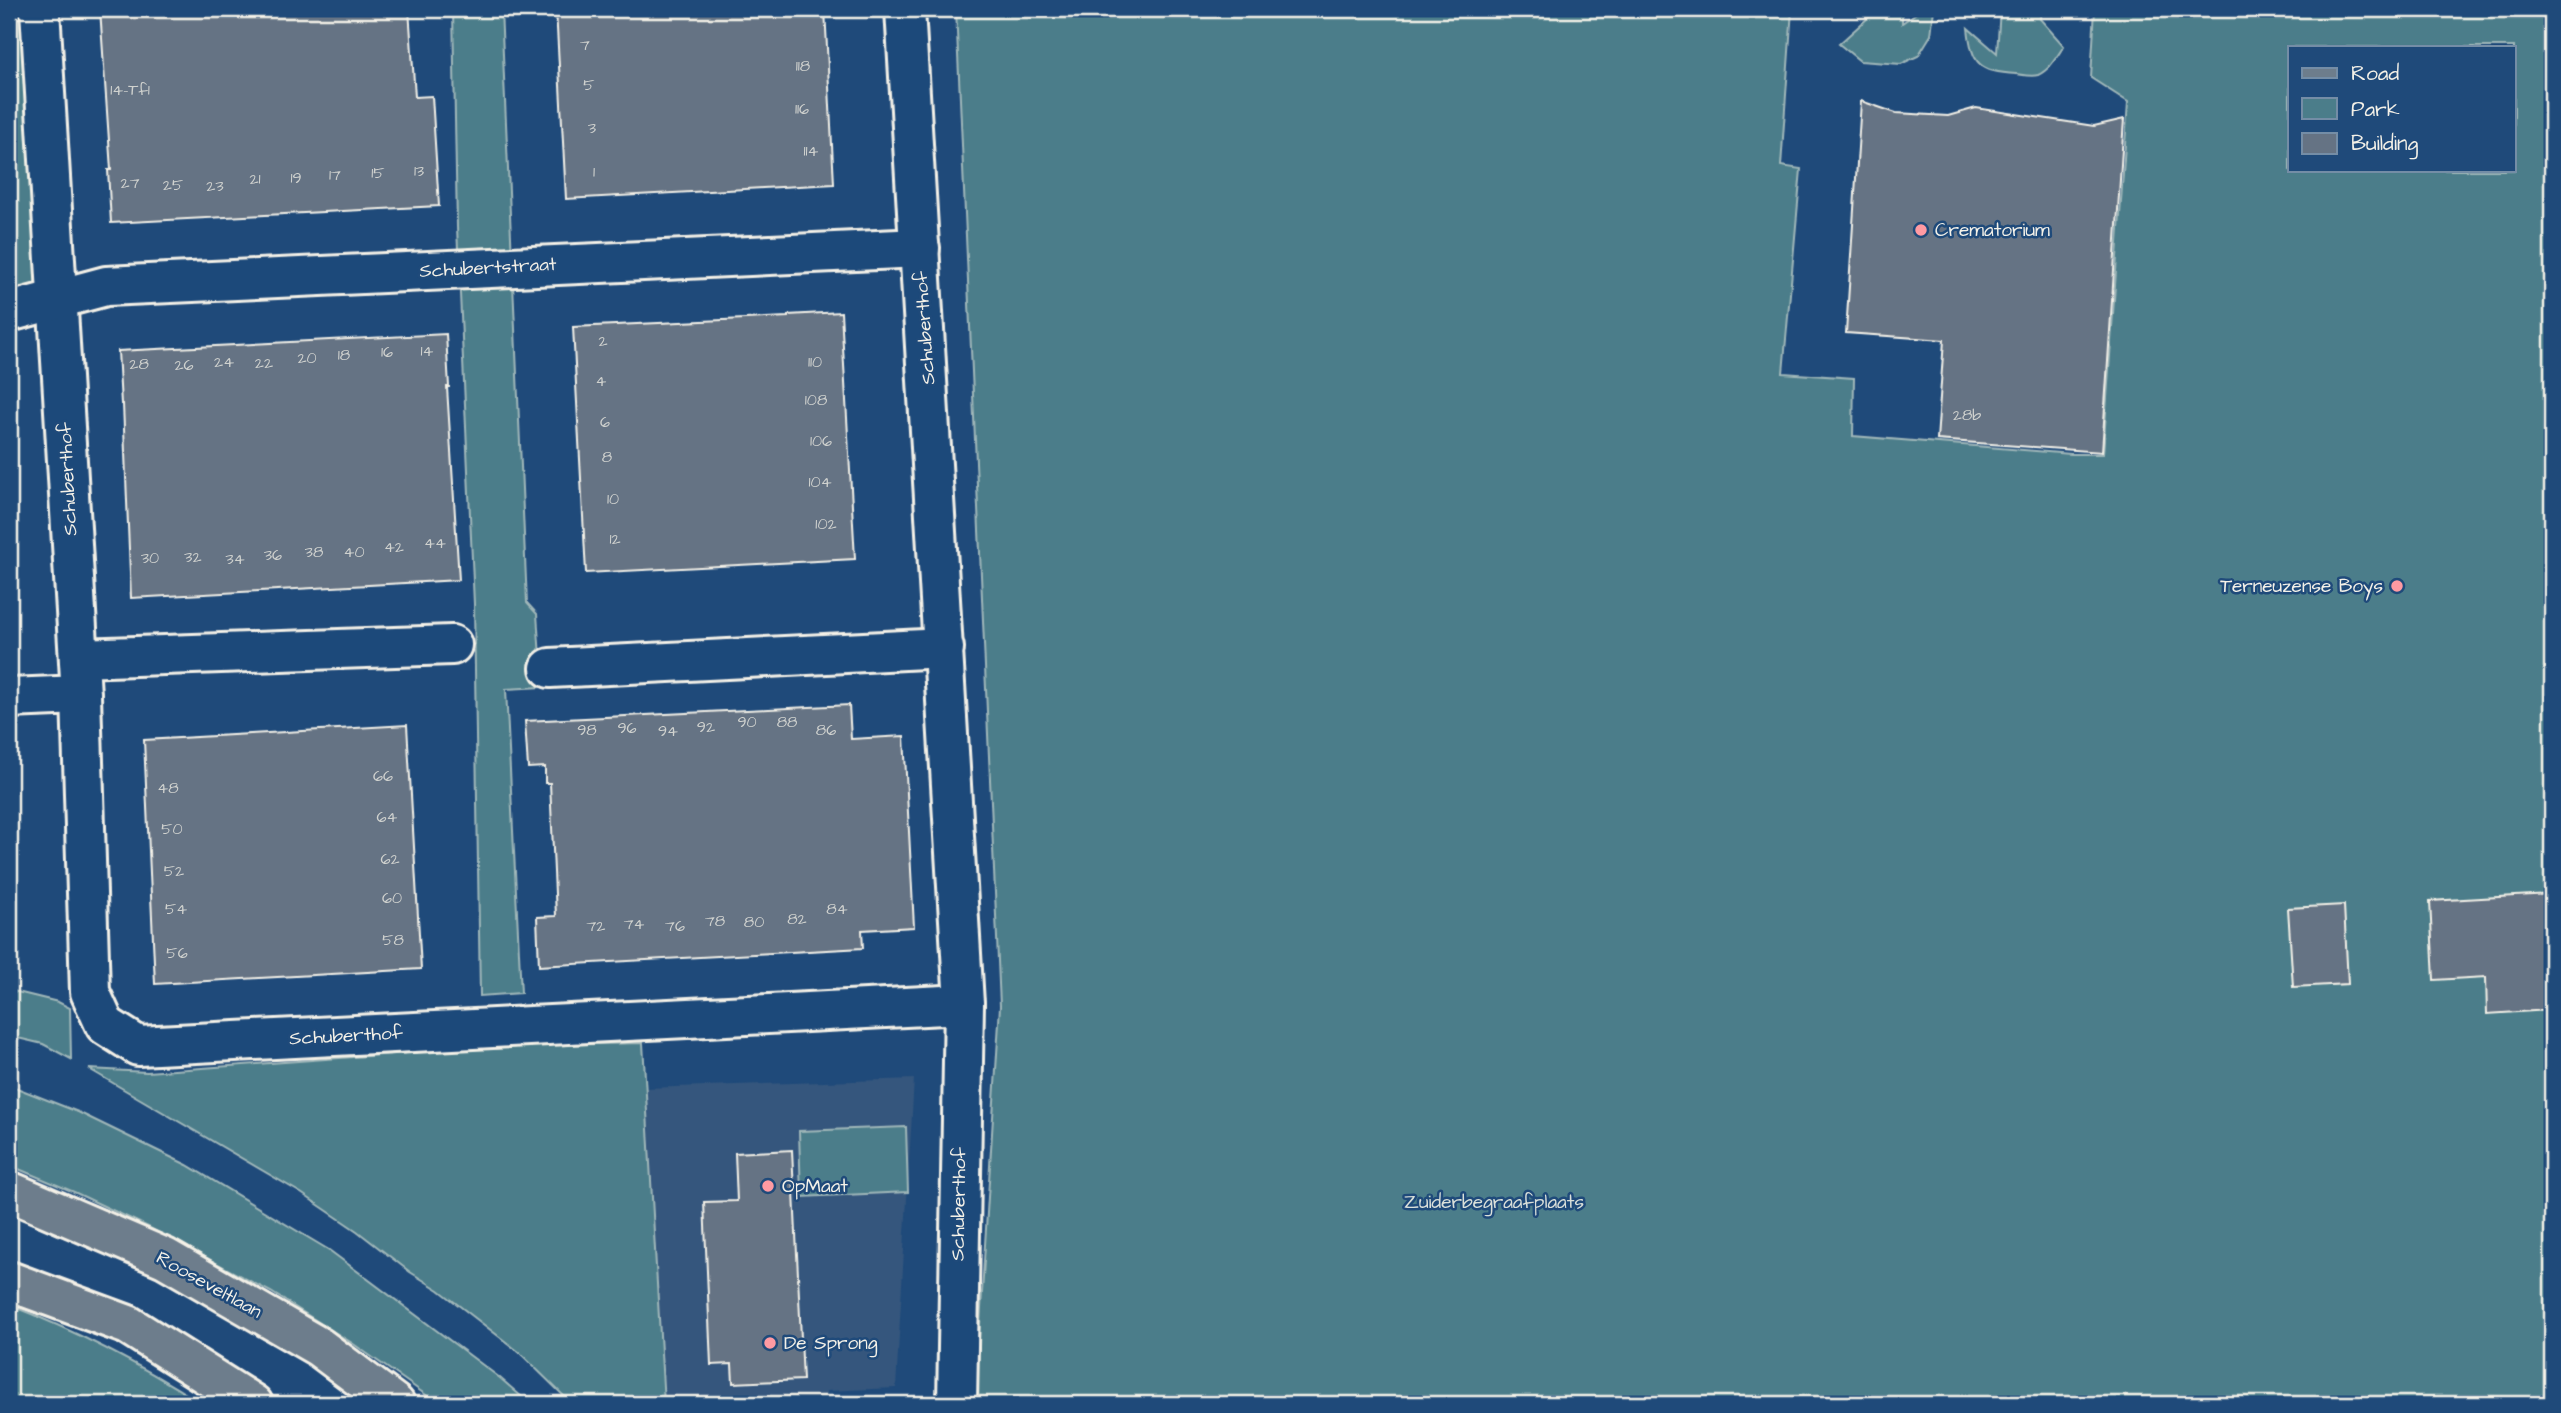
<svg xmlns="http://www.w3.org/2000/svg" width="2561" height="1413" font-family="'Architects Daughter',sans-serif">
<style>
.built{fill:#34567d}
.green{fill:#4b7d8a;stroke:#a0b7b9;stroke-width:2;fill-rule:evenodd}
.building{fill:#657384;stroke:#f4f1e8;stroke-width:2}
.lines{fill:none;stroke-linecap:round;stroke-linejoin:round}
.minor-casing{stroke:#f4f1e8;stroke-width:44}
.major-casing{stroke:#f4f1e8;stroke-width:44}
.minor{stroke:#1f4a7a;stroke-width:38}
.major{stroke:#6d7d8c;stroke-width:38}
.poi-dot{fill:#ff9aa2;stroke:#1f4a7a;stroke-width:2.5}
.labels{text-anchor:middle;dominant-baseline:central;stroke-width:5;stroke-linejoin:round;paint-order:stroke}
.number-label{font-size:16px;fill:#d0d2cf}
.poi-label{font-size:19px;fill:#f4f1e8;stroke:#1f4a7a;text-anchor:start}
.street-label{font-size:19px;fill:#f4f1e8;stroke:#1f4a7a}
.park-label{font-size:19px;fill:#dbe0da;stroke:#1f4a7a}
</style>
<rect width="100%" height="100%" fill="#1f4a7a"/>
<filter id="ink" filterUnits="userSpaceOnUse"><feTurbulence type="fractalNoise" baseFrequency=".0143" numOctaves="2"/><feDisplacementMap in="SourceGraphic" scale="14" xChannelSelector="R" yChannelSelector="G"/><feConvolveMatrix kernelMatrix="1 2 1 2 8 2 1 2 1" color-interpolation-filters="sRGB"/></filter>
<g filter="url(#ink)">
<!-- built -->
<polygon class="built" points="914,1079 896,1388 827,1391 827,1404 664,1404 644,1088"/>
<!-- green -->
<g class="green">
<polygon points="9,9 24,9 39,279 37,288 9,300"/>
<polygon points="453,9 501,9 527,603 537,614 542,687 506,689 521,993 480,996 474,604 457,227"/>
<path d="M956 9H1792L1781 166 1801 169 1783 373 1854 378 1853 436 2071 454H2103L2128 102 2091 78 2095 9H2552V1404H975L1000 1006ZM2290 47H2514V170H2290Z"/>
<polygon points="1869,9 1902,9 1902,23 1922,9 1934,9 1931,35 1918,56 1901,64 1860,61 1839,44 1869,17"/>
<path d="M2000 9H2041L2040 19 2064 46C2057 56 2050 70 2038 75 2032 77 2023 75 2016 74 1979 72 1972 64 1968 28L1997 53Z"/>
<polygon points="9,990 58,1002 70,1008 71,1059 43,1044 9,1036"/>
<polygon points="643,1043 664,1404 572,1404 519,1352 439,1290 410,1272 357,1231 301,1193 89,1069 147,1072 506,1046"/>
<polygon points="9,1085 78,1112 187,1165 329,1250 500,1378 530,1404 439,1404 352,1343 271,1292 148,1227 74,1192 9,1165"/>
<polygon points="906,1127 908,1192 801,1197 799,1131"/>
<path d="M9 1305C77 1331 141 1365 202 1404H9Z"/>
</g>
<!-- building -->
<g class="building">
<polygon points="100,9 409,9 415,97 432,96 439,206 111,223 108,170 111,170"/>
<polygon points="556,9 825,9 834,184 566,199"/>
<polygon points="1861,101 1896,113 1948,116 1976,108 2094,126 2124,119 2102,452 1937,440 1944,340 1846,333"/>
<polygon points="841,312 855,559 586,573 573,327 788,317 788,315"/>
<polygon points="446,334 449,387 447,387 459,580 131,598 123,404 121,404 118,351"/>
<polygon points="849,705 851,739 904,736 914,927 862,930 863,948 539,966 537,917 556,916 550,783 545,783 545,767 528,768 525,721"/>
<polygon points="407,725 421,969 155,984 144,740"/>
<polygon points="2552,894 2552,1010 2487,1014 2486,977 2434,980 2430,901"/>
<polygon points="2344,905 2348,984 2293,987 2288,908"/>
<polygon points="792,1150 803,1380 733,1383 732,1364 711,1365 704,1202 737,1201 735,1153"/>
</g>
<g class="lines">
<!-- minor casing -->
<g class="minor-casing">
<g id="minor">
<polyline points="40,9 81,695 90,992 105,1025 138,1046 964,1004"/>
<polyline points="905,9 964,1004 957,1404"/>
<polyline points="9,312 106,286 920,248"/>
<polyline points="79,658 452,645"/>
<polyline points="550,668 944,648"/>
<polyline points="9,698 81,695"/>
</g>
</g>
<!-- major casing -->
<g class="major-casing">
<g id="major">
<polyline points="9,1191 165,1258 319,1347 395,1404"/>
<polyline points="9,1281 128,1325 253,1404"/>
</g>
</g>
<!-- minor -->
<use href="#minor" class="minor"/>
<!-- major -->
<use href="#major" class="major"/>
</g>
</g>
<!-- markers -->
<g class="poi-dot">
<circle cx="1921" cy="230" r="7"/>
<circle cx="2397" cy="586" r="7"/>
<circle cx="768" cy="1186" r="7"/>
<circle cx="770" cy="1343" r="7"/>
</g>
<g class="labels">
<!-- number labels -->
<g class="number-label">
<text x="585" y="45">7</text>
<text x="803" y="66">118</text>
<text x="589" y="85">5</text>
<text x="130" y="90">14-Tf1</text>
<text x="802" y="109">116</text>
<text x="592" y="128">3</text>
<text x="811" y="151">114</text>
<text x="419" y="171">13</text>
<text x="594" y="172">1</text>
<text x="378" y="173">15</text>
<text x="335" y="175">17</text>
<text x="296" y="178">19</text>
<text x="255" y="179">21</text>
<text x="130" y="183">27</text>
<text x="173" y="185">25</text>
<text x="215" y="186">23</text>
<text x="603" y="341">2</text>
<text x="427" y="351">14</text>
<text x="387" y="352">16</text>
<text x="344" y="355">18</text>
<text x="307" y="358">20</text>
<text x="224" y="362">24</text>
<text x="815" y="362">110</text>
<text x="264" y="363">22</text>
<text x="139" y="364">28</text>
<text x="184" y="365">26</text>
<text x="601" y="381">4</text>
<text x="816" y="400">108</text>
<text x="1967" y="415">28b</text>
<text x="605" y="422">6</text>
<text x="821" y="441">106</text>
<text x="607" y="457">8</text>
<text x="820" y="482">104</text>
<text x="613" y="499">10</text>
<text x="826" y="524">102</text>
<text x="615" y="539">12</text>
<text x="435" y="543">44</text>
<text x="394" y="547">42</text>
<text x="314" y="552">38</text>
<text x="354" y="552">40</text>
<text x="273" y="555">36</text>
<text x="193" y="557">32</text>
<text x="150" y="558">30</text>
<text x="235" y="559">34</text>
<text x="747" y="722">90</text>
<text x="787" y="722">88</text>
<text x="706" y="727">92</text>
<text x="627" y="728">96</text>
<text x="587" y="730">98</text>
<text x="826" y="730">86</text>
<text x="668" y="731">94</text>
<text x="383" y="776">66</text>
<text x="168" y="788">48</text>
<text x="387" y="817">64</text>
<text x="172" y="829">50</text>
<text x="390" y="859">62</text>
<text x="174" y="871">52</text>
<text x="392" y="898">60</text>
<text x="176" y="909">54</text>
<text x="837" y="909">84</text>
<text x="797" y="919">82</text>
<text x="715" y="921">78</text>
<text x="754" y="922">80</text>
<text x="634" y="924">74</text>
<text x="596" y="926">72</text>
<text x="675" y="926">76</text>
<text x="393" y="940">58</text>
<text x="177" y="953">56</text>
</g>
<!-- poi labels -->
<g class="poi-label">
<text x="1935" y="230">Crematorium</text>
<text x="2383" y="586" text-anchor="end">Terneuzense Boys</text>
<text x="782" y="1186">OpMaat</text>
<text x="784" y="1343">De Sprong</text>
</g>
<!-- street labels -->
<g class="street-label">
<text transform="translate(488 268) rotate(-3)">Schubertstraat</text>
<text transform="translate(925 328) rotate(-94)">Schuberthof</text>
<text transform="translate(68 479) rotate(-93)">Schuberthof</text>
<text transform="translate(346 1036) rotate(-3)">Schuberthof</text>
<text transform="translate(959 1204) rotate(-89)">Schuberthof</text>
<text transform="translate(209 1285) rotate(29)">Rooseveltlaan</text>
</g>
<!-- park labels -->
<g class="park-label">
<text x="1494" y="1202">Zuiderbegraafplaats</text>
</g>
</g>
<!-- margin -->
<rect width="2561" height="1413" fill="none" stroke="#1f4a7a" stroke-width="35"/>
<rect x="18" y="18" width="2526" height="1378" fill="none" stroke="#f4f1e8" stroke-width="2.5" filter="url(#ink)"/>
<!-- legend -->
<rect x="2288" y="46" width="228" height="126" fill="#1f4a7a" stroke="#748da6" stroke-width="2"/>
<rect x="2302" y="68" width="35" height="10" fill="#6d7d8c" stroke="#748da6" stroke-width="2"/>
<text x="2351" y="80" font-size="21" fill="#f4f1e8">Road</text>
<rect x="2302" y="98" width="35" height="21" fill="#4b7d8a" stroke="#748da6" stroke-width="2"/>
<text x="2351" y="116" font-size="21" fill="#f4f1e8">Park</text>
<rect x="2302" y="133" width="35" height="21" fill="#657384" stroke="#748da6" stroke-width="2"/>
<text x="2351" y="150" font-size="21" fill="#f4f1e8">Building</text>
</svg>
